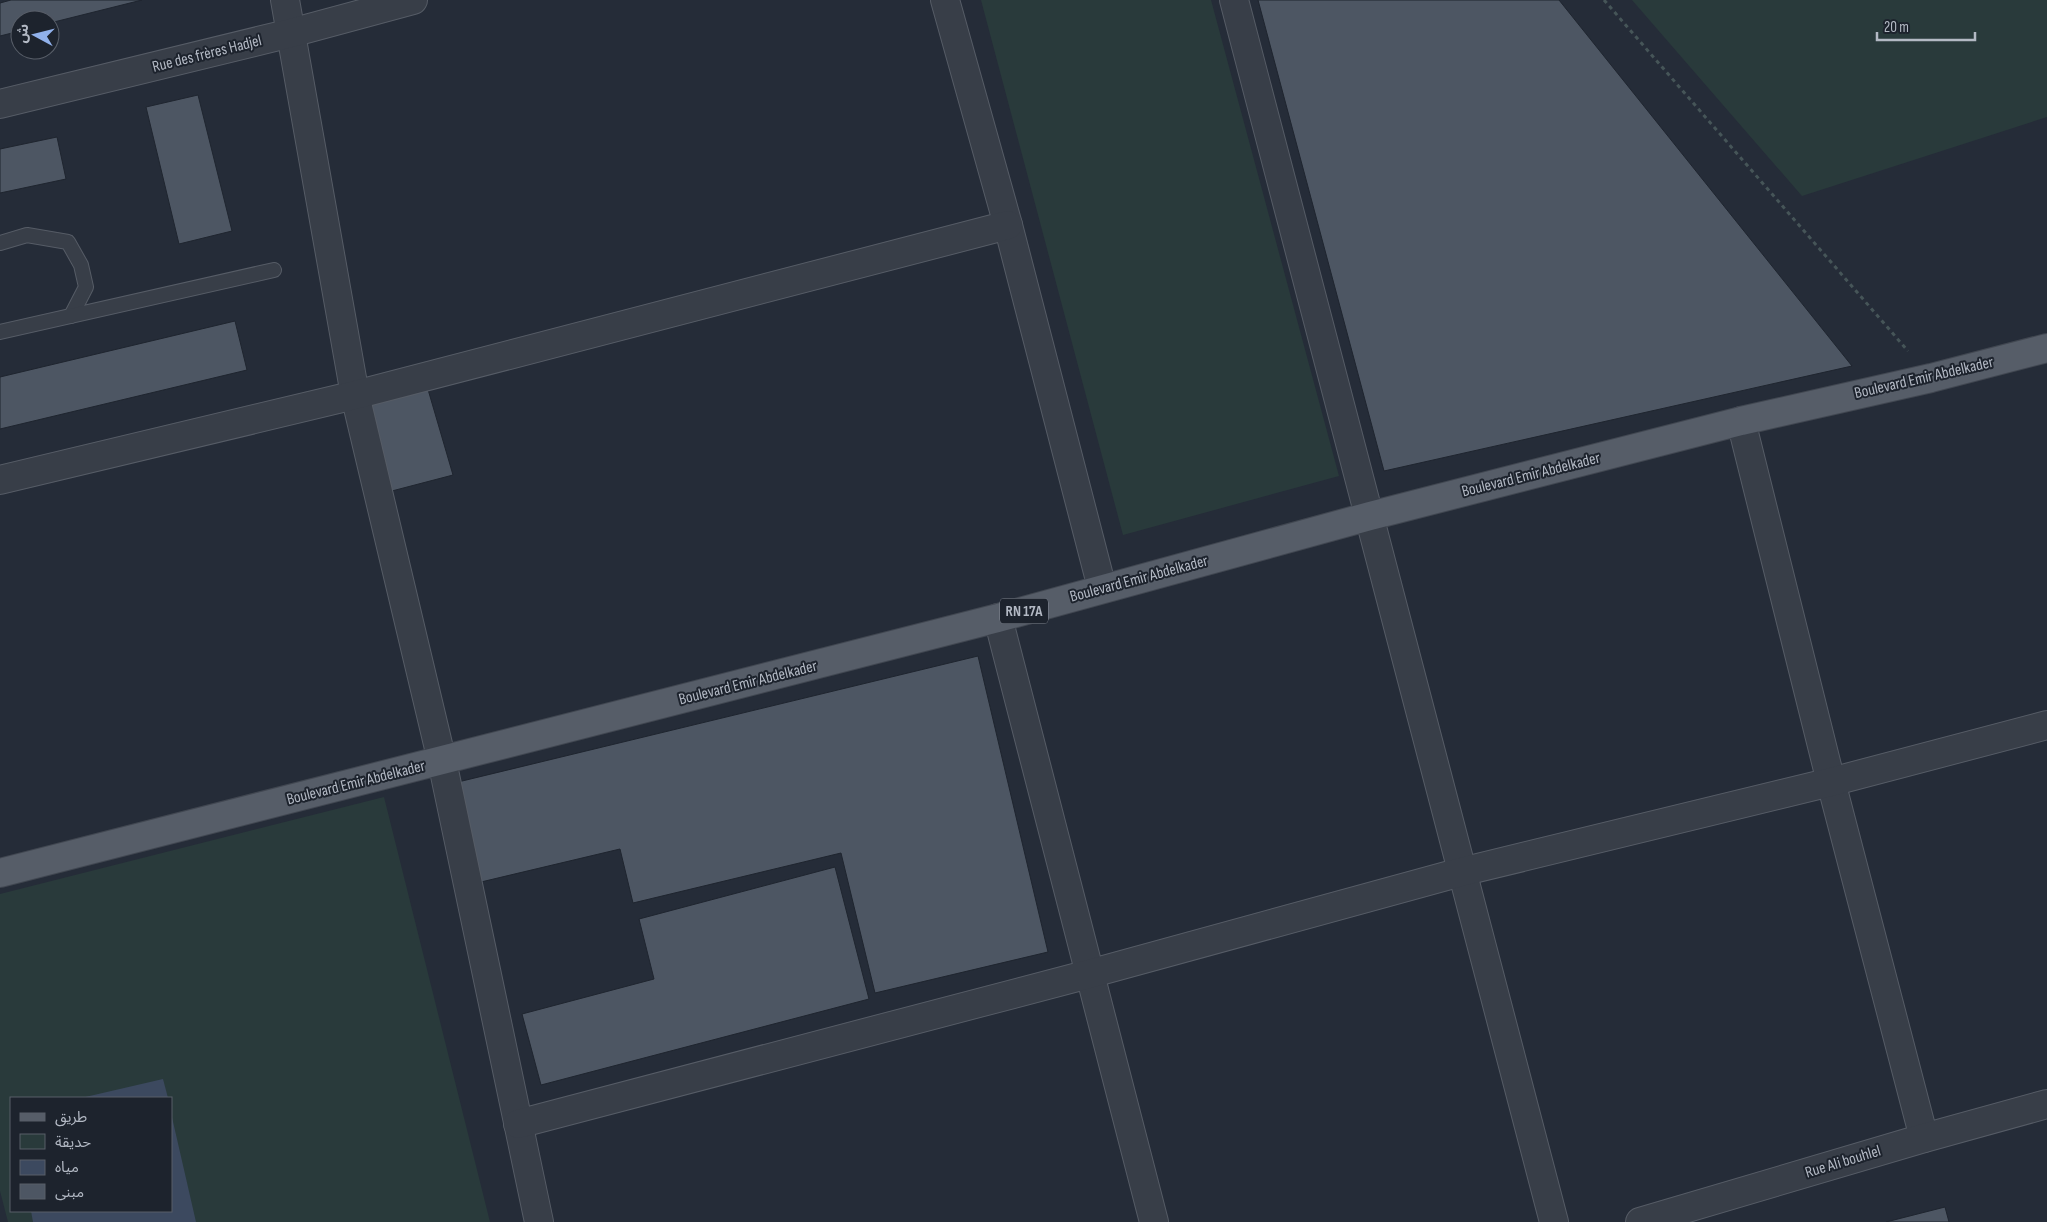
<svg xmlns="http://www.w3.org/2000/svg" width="2047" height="1222" font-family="'Sofia Sans Condensed','Noto Sans Arabic',sans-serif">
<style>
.green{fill:#293a3b;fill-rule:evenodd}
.water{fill:#3c495f}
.building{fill:#4d5663;stroke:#1f252f}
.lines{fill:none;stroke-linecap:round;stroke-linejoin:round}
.service-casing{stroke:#565c66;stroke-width:16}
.minor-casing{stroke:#565c66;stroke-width:30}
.primary-casing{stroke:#414751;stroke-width:30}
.path{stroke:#465558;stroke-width:3;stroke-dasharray:4 4;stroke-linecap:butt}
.service{stroke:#383e48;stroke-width:14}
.minor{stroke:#383e48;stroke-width:28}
.primary{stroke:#565d68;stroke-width:28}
.labels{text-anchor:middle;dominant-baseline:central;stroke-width:4;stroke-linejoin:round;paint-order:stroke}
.shield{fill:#1d232d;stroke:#868c97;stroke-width:1}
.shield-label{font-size:15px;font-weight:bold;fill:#b3b9c4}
.street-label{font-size:16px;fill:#b3b9c4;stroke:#1d232d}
</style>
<rect width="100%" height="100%" fill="#252c38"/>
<!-- green -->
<g class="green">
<polygon points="981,0 1211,0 1339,476 1123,535"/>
<polygon points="1632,0 2047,0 2047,117 1802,196"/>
<path d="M384 797 490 1222H8L0 1191V894ZM11 1098H171V1211H11Z"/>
</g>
<!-- water -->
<g class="water">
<polygon points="163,1079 168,1098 81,1098"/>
<polygon points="171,1113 196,1222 33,1222 31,1211 171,1211"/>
</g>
<!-- building -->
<g class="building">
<polygon points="11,0 142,0 50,23 50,20 20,20 20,31 0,36 0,3"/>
<polygon points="1258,0 1559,0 1852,366 1384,471"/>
<polygon points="198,95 232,231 179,244 146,107"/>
<polygon points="57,137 66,179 0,193 0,149"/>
<polygon points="235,321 247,370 0,429 0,377"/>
<polygon points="427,386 453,475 388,492 364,401"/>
<polygon points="978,656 1048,952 875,993 841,853 633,903 620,849 481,882 458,782"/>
<polygon points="835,867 869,999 541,1085 522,1014 654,979 639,919"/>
<polygon points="1945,1207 1949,1222 1886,1222"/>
</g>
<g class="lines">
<!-- service casing -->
<g class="service-casing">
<g id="service">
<polyline points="0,243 27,235 68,242 81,265 86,287 71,316"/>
<polyline points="0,332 274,270"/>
</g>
</g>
<!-- minor casing -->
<g class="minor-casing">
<g id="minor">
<polyline points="285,0 355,395 442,761 539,1222"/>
<polyline points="945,0 1008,225 1102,588"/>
<path d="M1234 0C1342 407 1446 815 1554 1222"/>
<polyline points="0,104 291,33 413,0"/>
<polyline points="1741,421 1831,782 1924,1138"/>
<polyline points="0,480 355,395 1008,225"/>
<polyline points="998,618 1154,1222"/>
<polyline points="518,1124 1089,974 1461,872 1831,782 2047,725"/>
<polyline points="1640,1222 1924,1138 2047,1104"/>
</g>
</g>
<!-- primary casing -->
<g class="primary-casing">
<polyline id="primary" points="0,873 998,618 1370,516 1741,421 1931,378 2047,348"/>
</g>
<!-- path -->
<polyline class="path" points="1604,0 1908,351"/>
<!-- service -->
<use href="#service" class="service"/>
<!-- minor -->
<use href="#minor" class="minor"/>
<!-- primary -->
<use href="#primary" class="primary"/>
</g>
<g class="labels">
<!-- shield labels -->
<rect class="shield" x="1000" y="598.5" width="48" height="25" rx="4"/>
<g class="shield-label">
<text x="1024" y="611">RN 17A</text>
</g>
<!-- street labels -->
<g class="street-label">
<text transform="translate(207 54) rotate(-14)">Rue des frères Hadjel</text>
<text transform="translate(1924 378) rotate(-13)">Boulevard Emir Abdelkader</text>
<text transform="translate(1531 475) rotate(-14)">Boulevard Emir Abdelkader</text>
<text transform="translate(1139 579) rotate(-15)">Boulevard Emir Abdelkader</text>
<text transform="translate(748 683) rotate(-14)">Boulevard Emir Abdelkader</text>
<text transform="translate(356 783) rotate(-14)">Boulevard Emir Abdelkader</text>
<text transform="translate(1843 1162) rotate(-17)">Rue Ali bouhlel</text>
</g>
</g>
<!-- legend -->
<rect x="10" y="1097" width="162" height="115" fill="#1d232d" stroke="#595f69"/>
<rect x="20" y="1113" width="25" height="8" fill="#565d68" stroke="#595f69"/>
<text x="55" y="1122" font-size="15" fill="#b3b9c4">طريق</text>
<rect x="20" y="1134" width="25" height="15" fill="#293a3b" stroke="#595f69"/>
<text x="55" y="1147" font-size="15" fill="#b3b9c4">حديقة</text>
<rect x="20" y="1160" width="25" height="15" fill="#3c495f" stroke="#595f69"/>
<text x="55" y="1172" font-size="15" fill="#b3b9c4">مياه</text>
<rect x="20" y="1184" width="25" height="15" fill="#4d5663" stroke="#595f69"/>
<text x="55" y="1197" font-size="15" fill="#b3b9c4">مبنى</text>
<!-- north arrow -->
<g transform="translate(35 35) rotate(277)"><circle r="24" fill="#1d232d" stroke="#595f69"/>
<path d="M0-4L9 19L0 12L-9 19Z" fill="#91b1eb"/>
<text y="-8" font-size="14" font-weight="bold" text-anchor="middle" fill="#b3b9c4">ش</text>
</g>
<!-- scale -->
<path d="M1877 32v8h98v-8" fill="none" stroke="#b3b9c4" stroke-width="2.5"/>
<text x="1884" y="32" font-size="15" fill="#b3b9c4" stroke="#1d232d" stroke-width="4" paint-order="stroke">20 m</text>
</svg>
